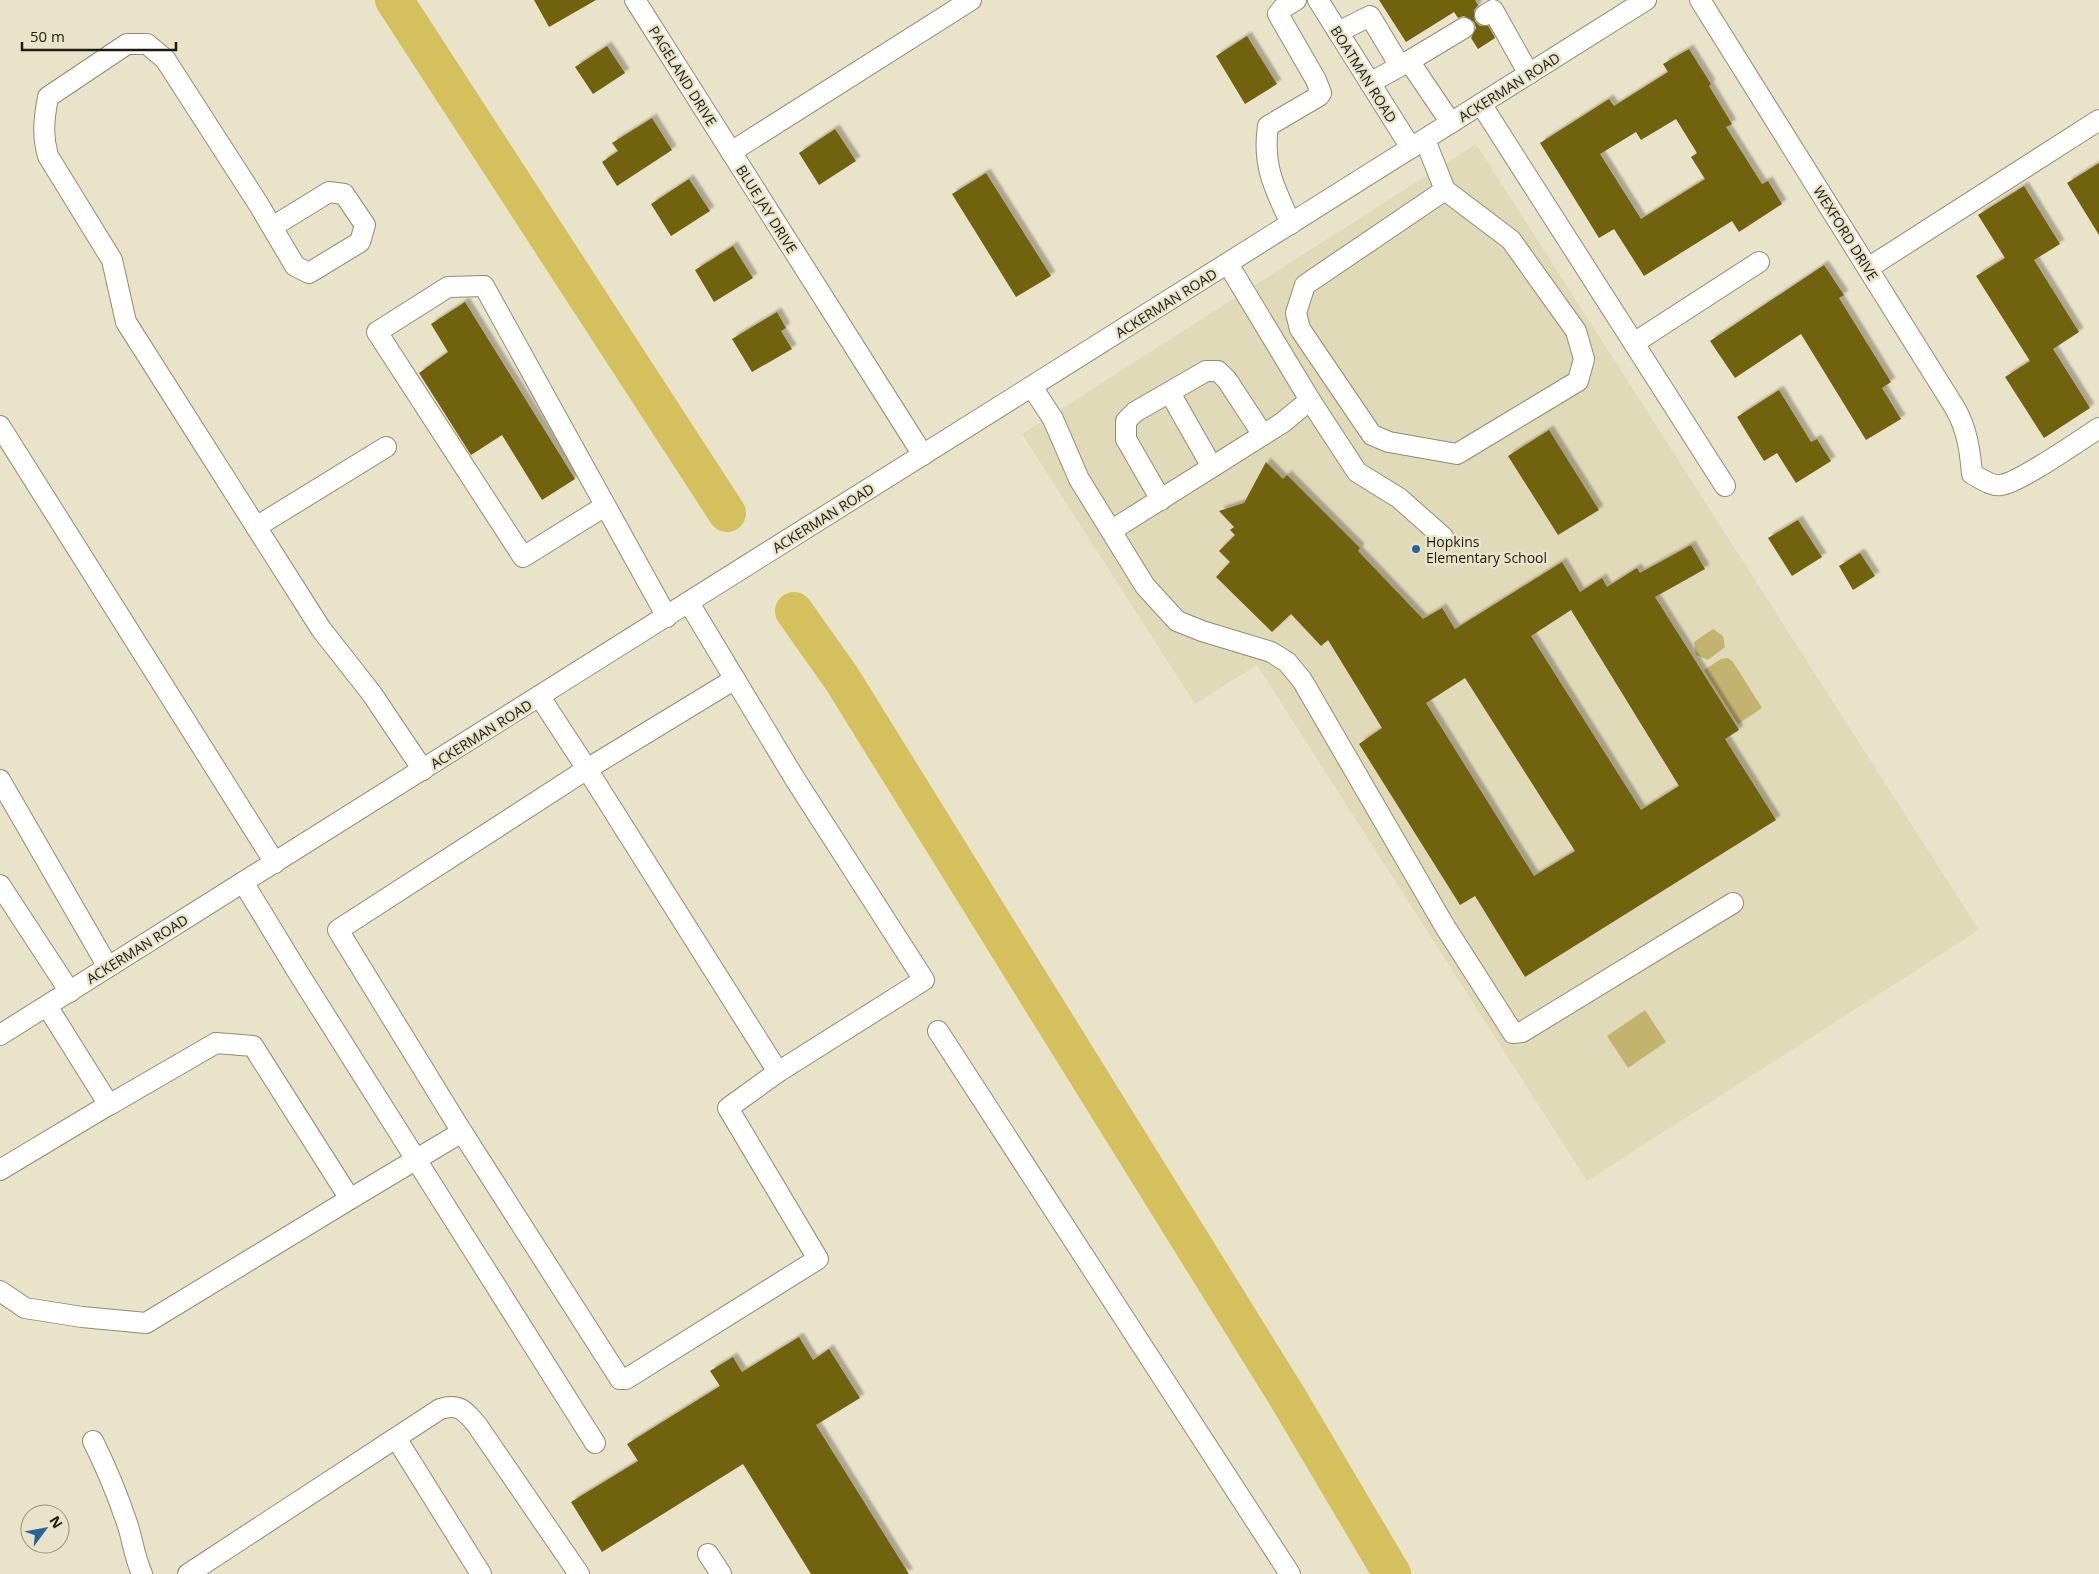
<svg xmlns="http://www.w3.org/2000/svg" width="2099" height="1574" font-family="'Open Sans',sans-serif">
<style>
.built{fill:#e1dab8}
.green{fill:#c2b46f}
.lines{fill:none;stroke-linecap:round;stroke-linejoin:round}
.river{stroke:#d4c05c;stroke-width:38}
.building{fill:#71620d;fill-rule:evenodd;filter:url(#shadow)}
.minor-casing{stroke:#908b72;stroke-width:22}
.minor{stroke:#fff;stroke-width:20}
.poi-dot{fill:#27659c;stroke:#e9e4c9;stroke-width:2}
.labels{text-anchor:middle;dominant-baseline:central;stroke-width:5;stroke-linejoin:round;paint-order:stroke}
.street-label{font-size:14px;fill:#1c1a11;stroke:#e9e4c9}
.poi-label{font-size:14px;fill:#1c1a11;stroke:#e9e4c9;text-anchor:start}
</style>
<defs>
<filter id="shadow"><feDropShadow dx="4.5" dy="-4.5" stdDeviation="1" flood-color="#0004"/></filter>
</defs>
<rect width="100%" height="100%" fill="#e9e4c9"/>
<!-- built -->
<polygon class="built" points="1476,144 1979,930 1587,1181 1257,665 1195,704 1022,434"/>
<!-- green -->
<g class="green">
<polygon points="1713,629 1723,636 1725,647 1708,660 1696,655 1694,642"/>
<polygon points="1728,658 1733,662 1762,708 1738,724 1704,670 1721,659"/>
<polygon points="1645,1010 1666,1042 1628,1068 1607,1036"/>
</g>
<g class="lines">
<!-- river -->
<g class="river">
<polyline points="394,0 727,513"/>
<polyline points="794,611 842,679 1288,1398 1392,1574"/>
</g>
</g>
<!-- building -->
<g class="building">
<polygon points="534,0 596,0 549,27"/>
<polygon points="1379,0 1475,0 1478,5 1474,10 1475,21 1480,26 1488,26 1495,38 1478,49 1471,38 1476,28 1474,22 1464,16 1458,18 1454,12 1406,42"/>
<polygon points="1247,36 1277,84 1245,104 1216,56"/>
<polygon points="607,46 625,73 593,94 575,67"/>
<path d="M1689 49 1711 84 1709 86 1732 124 1726 127 1762 184 1768 181 1782 204 1739 232 1732 221 1644 276 1614 229 1599 238 1540 143 1609 99 1614 106 1668 72 1663 64ZM1676 119 1697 153 1691 157 1705 179 1641 219 1600 154 1636 132 1641 140Z"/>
<polygon points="652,118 672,150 617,186 602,162 618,151 612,143"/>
<polygon points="835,129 856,161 819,185 799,153"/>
<polygon points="2099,163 2099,235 2067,183"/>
<polygon points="986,173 1051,276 1016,297 952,194"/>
<polygon points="689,179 710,211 671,236 651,204"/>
<polygon points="2024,186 2060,244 2034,260 2079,332 2053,349 2090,408 2044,438 2005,377 2030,361 1976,276 2005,258 1978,215"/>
<polygon points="733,246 753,278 714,302 695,270"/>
<polygon points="1824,265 1844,295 1839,298 1891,382 1882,388 1901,419 1866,440 1801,334 1735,378 1710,341"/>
<polygon points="465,302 575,479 542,500 502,435 471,455 419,373 448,352 431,324"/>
<polygon points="777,312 786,328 781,331 792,349 752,372 732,339"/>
<polygon points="1779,390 1811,442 1817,439 1831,461 1796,483 1777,453 1764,461 1737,417"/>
<polygon points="1549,430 1599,510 1558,535 1508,456"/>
<path d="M1266 462 1283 479 1287 475 1360 548 1358 551 1423 619 1442 608 1455 629 1562 562 1580 592 1602 578 1607 587 1637 568 1640 573 1691 545 1705 569 1655 597 1739 730 1725 739 1776 820 1525 977 1475 896 1460 905 1359 744 1382 728 1328 640 1321 646 1291 614 1272 632 1216 577 1230 562 1219 551 1235 535 1230 530 1234 527 1219 511 1244 503ZM1571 610 1679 786 1641 810 1531 636ZM1465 678 1575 851 1534 876 1426 703Z"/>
<polygon points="1798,520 1822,557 1792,576 1768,538"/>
<polygon points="1860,553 1875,576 1853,590 1839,566"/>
<polygon points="799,1337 813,1360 829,1349 860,1398 816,1425 909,1574 811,1574 743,1464 602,1552 571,1502 638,1461 627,1444 720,1386 710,1371 733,1357 742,1372"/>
</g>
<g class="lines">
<!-- minor casing -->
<g class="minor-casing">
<g id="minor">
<polyline points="635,0 923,455"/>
<polyline points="1318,0 1411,148"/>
<path d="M1700 0 1955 408C1967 429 1970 450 1972 474 1980 478 1992 487 2001 485 2019 483 2080 440 2099 428"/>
<polyline points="1485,15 1493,10 1529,74"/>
<polyline points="1338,32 1370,16 1400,66"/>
<polyline points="1409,61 1464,28"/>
<polyline points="1370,83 1409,61 1451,123"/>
<polyline points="1481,104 1725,486"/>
<polyline points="1425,140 1445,190 1511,240 1576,331 1584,359 1578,381 1457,454 1389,442 1372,435 1300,329 1296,313 1305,285 1445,190"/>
<polyline points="731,152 971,0"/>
<path d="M1291 224C1275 189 1262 166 1268 126L1319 96 1321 93 1316 80 1278 14 1283 8 1296 0"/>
<path d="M272 227 329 192 344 194 365 225 360 242 309 273 295 266 259 205 165 59 147 44H127L48 97C44 119 42 135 48 156L112 260 126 322 321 629 372 694 423 770"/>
<polyline points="1228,264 1310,400 1357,472 1399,498 1443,537"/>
<polyline points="1868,268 2099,120"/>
<polyline points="1634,343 1759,262"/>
<polyline points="1032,387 1053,419 1079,479 1145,586 1177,621 1202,631 1271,652 1287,662 1302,680 1444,925 1513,1033 1522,1032 1733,903"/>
<polyline points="1170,393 1212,467"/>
<polyline points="0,426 275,863"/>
<polyline points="1161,500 1126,439 1126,421 1135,412 1206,371 1218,371 1227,380 1263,435"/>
<polyline points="605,506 523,557 377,332 448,287 484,286 667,617"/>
<polyline points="256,527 386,447"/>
<polyline points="1112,530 1282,423 1310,400"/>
<polyline points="540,697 587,769 735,679"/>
<polyline points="0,780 108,967"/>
<polyline points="243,882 299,974 595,1443"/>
<polyline points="0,885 70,992"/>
<polyline points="47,1006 109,1105 216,1043 253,1046 350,1199 462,1132 620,1379 626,1379 818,1259 728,1108 778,1072 924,980 795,779 689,603"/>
<polyline points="938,1031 1290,1574"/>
<polyline points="0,1035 1646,0"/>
<polyline points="462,1132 338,930 587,769 778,1072"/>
<polyline points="0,1170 110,1104"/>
<polyline points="0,1291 25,1308 82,1317 146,1323 350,1199"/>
<polyline points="396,1438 481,1574"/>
<path d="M93 1441C107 1469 118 1496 128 1526 133 1543 135 1558 142 1574"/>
<polyline points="708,1554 721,1574"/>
<path d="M188 1574 440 1409C460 1403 465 1411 477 1425L579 1574"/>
</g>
</g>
<!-- minor -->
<use href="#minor" class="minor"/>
</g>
<!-- markers -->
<circle class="poi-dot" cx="1416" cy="549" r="5"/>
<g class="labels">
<!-- street labels -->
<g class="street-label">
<text transform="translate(1364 74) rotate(58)">BOATMAN ROAD</text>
<text transform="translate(683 76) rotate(58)">PAGELAND DRIVE</text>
<text transform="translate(1509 87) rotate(-32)">ACKERMAN ROAD</text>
<text transform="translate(767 209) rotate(58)">BLUE JAY DRIVE</text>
<text transform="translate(1846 233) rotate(58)">WEXFORD DRIVE</text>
<text transform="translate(1166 303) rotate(-32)">ACKERMAN ROAD</text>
<text transform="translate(823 518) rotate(-32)">ACKERMAN ROAD</text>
<text transform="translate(481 734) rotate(-32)">ACKERMAN ROAD</text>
<text transform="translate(137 949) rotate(-32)">ACKERMAN ROAD</text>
</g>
<!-- poi labels -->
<g class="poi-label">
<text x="1426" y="541">Hopkins<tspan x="1426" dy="16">Elementary School</tspan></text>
</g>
</g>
<!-- north arrow -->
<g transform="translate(45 1529) rotate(58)"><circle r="24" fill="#e9e4c9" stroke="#97937f"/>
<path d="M0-4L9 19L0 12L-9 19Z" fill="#27659c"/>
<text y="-8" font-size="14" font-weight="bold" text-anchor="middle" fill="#1c1a11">N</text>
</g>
<!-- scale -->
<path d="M22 42v8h154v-8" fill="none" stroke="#1c1a11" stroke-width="2.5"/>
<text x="30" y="42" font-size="15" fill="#1c1a11" stroke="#e9e4c9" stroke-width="4" paint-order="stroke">50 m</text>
</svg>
